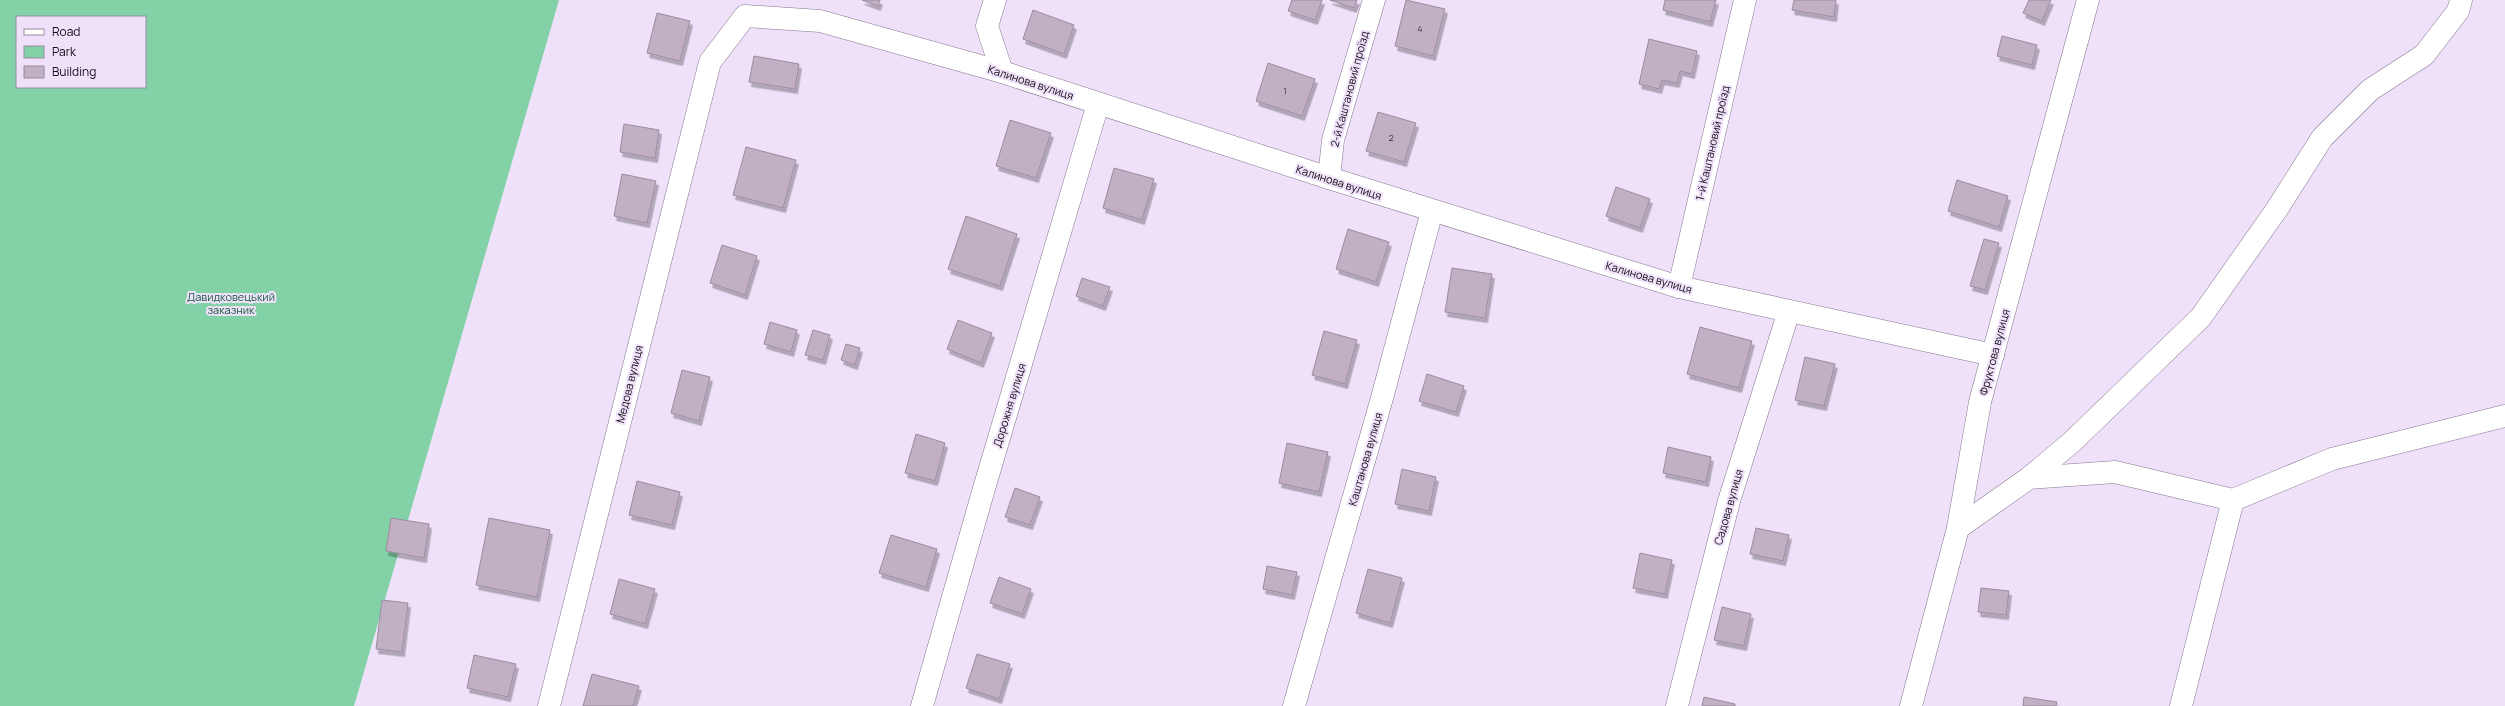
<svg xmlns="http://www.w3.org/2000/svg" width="2505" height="706" font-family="Manrope,sans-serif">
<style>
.green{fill:#82d1a7;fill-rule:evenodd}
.building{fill:#c1afc4;stroke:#9c8b9f;filter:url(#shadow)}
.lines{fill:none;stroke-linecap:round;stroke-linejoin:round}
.minor-casing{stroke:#85788e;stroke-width:23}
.minor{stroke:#fff;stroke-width:22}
.labels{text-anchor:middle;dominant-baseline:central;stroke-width:4;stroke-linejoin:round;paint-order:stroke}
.number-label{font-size:9px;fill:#3e3641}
.street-label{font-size:11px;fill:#120d15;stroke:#efe1fa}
.park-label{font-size:11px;fill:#195a3d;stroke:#efe1fa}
</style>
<defs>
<filter id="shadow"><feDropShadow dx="2.5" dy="4.5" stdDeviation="0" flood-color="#0004"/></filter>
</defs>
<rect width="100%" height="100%" fill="#efe1fa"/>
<!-- green -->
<path class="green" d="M0 0H559L354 706H0ZM17 17H145V87H17Z"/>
<!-- building -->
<g class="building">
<polygon points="862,0 880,0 878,6"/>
<polygon points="1292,0 1322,0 1315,20 1288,11"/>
<polygon points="1330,0 1357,0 1354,8"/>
<polygon points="1406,0 1445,9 1433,56 1395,46"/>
<polygon points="1665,0 1716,0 1710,22 1663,10"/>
<polygon points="1794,0 1836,0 1834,17 1792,10"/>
<polygon points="2029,0 2051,0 2042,21 2023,13"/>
<polygon points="1033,10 1074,25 1064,54 1023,39"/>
<polygon points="657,13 690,21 680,61 647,53"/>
<polygon points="2002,36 2037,45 2032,65 1997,56"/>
<polygon points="1649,39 1697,51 1692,74 1680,71 1677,83 1662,80 1659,89 1639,84"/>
<polygon points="754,56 799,64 795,89 749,82"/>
<polygon points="1268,63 1315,79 1302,116 1256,101"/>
<polygon points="1378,112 1416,123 1404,162 1366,151"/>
<polygon points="1010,120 1051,133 1036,178 996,166"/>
<polygon points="624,124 659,130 655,158 620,152"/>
<polygon points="746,147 796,160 783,208 733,195"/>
<polygon points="1114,168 1154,179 1142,220 1103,208"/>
<polygon points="622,174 656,181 647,223 614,216"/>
<polygon points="1957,180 2008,196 1999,227 1948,211"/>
<polygon points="1616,187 1650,199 1640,228 1606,216"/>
<polygon points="966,216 1017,234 1000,286 948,269"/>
<polygon points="1348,229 1389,242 1376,282 1336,269"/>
<polygon points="1984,239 1999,243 1985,290 1970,286"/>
<polygon points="722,245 757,256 745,295 710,283"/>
<polygon points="1452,268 1492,274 1485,318 1445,312"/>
<polygon points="1082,278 1110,287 1103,306 1076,296"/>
<polygon points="958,320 992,333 981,363 947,349"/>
<polygon points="770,322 797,330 791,352 764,344"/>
<polygon points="1700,327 1752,341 1739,388 1687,374"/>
<polygon points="813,330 830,335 823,360 805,355"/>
<polygon points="1324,331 1357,340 1345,384 1312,375"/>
<polygon points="846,344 860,348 855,365 841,360"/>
<polygon points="1805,357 1835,364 1824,406 1795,400"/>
<polygon points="682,370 710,377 699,421 671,413"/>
<polygon points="1427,374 1464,386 1456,412 1419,401"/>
<polygon points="916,434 945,443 935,481 905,473"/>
<polygon points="1287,443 1328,452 1319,492 1279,483"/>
<polygon points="1668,447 1711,457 1706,482 1663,473"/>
<polygon points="1402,469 1436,477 1429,511 1395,504"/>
<polygon points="637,481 680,492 672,525 629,515"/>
<polygon points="1015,488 1040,497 1030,525 1005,517"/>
<polygon points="391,518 429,524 424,558 386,551"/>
<polygon points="489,518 550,530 537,597 476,585"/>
<polygon points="1756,528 1789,535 1783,561 1750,554"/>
<polygon points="891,535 937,549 926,587 879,573"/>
<polygon points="1640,553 1672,560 1665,594 1633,588"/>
<polygon points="1267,566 1297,572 1292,595 1263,589"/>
<polygon points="1368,569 1402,578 1390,623 1356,613"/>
<polygon points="999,577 1031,589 1022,614 990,603"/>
<polygon points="619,579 655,589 645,624 610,614"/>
<polygon points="1981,588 2009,591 2006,615 1978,612"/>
<polygon points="382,600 408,603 402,652 376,649"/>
<polygon points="1722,607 1751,614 1744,646 1714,640"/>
<polygon points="977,654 1010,664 999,699 966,688"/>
<polygon points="474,655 516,664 508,697 467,688"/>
<polygon points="592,674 639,686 633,706 583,706"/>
<polygon points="1704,697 1735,704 1735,706 1702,706"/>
<polygon points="2024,697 2057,702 2056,706 2023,706"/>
</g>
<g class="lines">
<!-- minor casing -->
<g class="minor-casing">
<g id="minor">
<polyline points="995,0 987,26 1002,72"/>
<polyline points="1329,178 1333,140 1374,0"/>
<polyline points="1679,287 1745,0"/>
<polyline points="2029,478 2073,441 2201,317 2277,209 2322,138 2370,90 2424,55 2458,11 2461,0"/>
<polyline points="1958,528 2029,478 2115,472 2233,500 2332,459 2505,416"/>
<polyline points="549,706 710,62 745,16 820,21 1002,72 1329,178 1679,287 1993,355"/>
<polyline points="922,706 983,492 1098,104"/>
<polyline points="1294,706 1382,398 1432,211"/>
<polyline points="1677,706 1729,501 1789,311"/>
<polyline points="1911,706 1958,528 1980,402 2088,0"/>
<polyline points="2181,706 2233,500"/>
</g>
</g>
<!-- minor -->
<use href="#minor" class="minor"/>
</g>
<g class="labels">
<!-- number labels -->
<g class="number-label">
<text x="1420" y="28">4</text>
<text x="1285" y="90">1</text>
<text x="1391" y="137">2</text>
</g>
<!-- street labels -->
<g class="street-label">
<text transform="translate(1031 82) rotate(18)">Калинова вулиця</text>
<text transform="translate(1349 89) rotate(-75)">2-й Каштановий проїзд</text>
<text transform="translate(1712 143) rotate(-77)">1-й Каштановий проїзд</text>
<text transform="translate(1339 182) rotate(18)">Калинова вулиця</text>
<text transform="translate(1649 277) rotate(16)">Калинова вулиця</text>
<text transform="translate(1994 352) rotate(-75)">Фруктова вулиця</text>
<text transform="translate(629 384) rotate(-76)">Медова вулиця</text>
<text transform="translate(1009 405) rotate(-73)">Дорожня вулиця</text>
<text transform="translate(1365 459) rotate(-74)">Каштанова вулиця</text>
<text transform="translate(1728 507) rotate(-74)">Садова вулиця</text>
</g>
<!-- park labels -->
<g class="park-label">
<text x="231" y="296">Давидковецький<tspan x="231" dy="13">заказник</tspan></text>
</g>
</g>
<!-- legend -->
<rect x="16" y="16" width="130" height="72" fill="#efe1fa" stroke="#978c9e"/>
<rect x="24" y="29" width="20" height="6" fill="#ffffff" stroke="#978c9e"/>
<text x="52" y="36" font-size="12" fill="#120d15">Road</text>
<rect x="24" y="46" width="20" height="12" fill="#82d1a7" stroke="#978c9e"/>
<text x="52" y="56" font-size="12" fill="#120d15">Park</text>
<rect x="24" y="66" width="20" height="12" fill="#c1afc4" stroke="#978c9e"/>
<text x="52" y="76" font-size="12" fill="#120d15">Building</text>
</svg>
